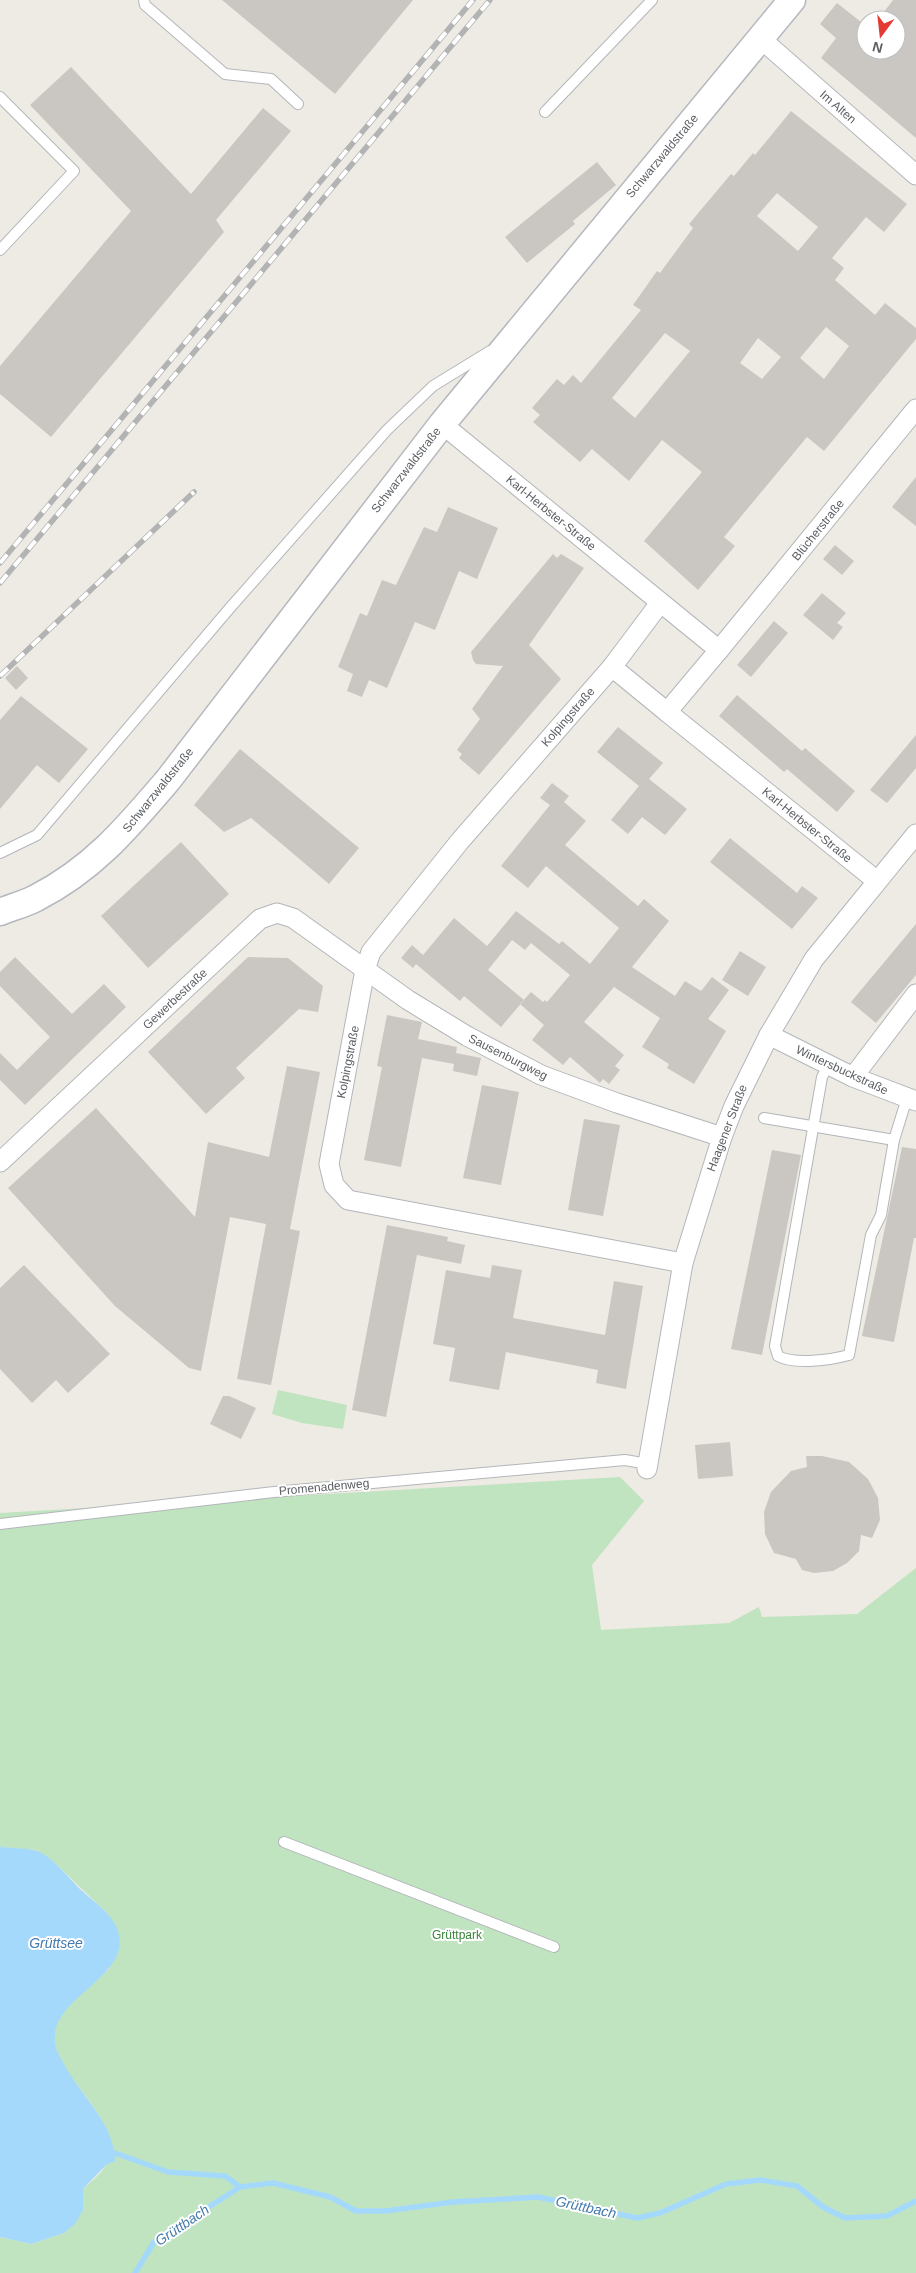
<svg xmlns="http://www.w3.org/2000/svg" width="916" height="2273" font-family="Helvetica,sans-serif">
<style>
.green{fill:#c1e4c0}
.water{fill:#a4d9fc}
.lines{fill:none;stroke-linecap:round;stroke-linejoin:round}
.stream{stroke:#a4d9fc;stroke-width:5.5}
.building{fill:#cac7c2;fill-rule:evenodd}
.lane-casing{stroke:#b3b6ba;stroke-width:12}
.street-casing{stroke:#b3b6ba;stroke-width:21}
.secondary-casing{stroke:#b4b8bd;stroke-width:29}
.lane{stroke:#fff;stroke-width:10}
.street{stroke:#fff;stroke-width:19}
.secondary{stroke:#fff;stroke-width:26}
.rail-casing{stroke:#b2b3b3;stroke-width:5.5}
.rail{stroke:#fff;stroke-width:4;stroke-dasharray:11;stroke-linecap:butt}
.labels{text-anchor:middle;dominant-baseline:central;stroke-width:4;stroke-linejoin:round;paint-order:stroke}
.street-label{font-size:12px;fill:#5b5f63;stroke:#fff}
.park-label{font-size:12px;fill:#388539;stroke:#fff}
.water-label{font-size:14px;font-style:italic;fill:#427aad;stroke:#fff}
</style>
<rect width="100%" height="100%" fill="#edebe3"/>
<!-- green -->
<g class="green">
<polygon points="278,1390 347,1405 343,1429 302,1423 272,1414"/>
<path d="M620 1477 644 1501 592 1565 601 1630 729 1623 759 1607 762 1617 857 1614 916 1568V2273H0V2237L31 2244 64 2233 83 2210V2189C90 2182 103 2173 106 2164 126 2109 34 2068 58 2020 64 2007 97 1980 109 1969L106 1912 57 1865 36 1850 0 1847V1513Z"/>
</g>
<!-- water -->
<path class="water" d="M0 1847C11 1848 23 1848 34 1850 49 1853 69 1878 80 1889 92 1900 107 1910 115 1924 141 1977 48 1994 55 2044 56 2051 61 2058 64 2064 80 2095 115 2124 115 2161L106 2165 83 2189V2210L75 2224 64 2233 31 2244 0 2237Z"/>
<g class="lines">
<!-- stream -->
<g class="stream">
<polyline points="115,2153 168,2172 225,2176 240,2187"/>
<polyline points="135,2273 154,2242 240,2187 273,2183 330,2197 356,2211 385,2211 453,2202 538,2197 637,2218 660,2213 726,2184 760,2180 797,2186 823,2207 845,2218 887,2216 916,2201"/>
</g>
</g>
<!-- building -->
<g class="building">
<polygon points="222,0 413,0 335,94"/>
<polygon points="893,0 916,0 916,138 821,58 836,38 820,24 837,3 866,26 866,50 896,50 896,20 878,20"/>
<polygon points="71,67 191,194 263,108 291,131 216,220 224,232 51,437 0,394 0,366 131,211 30,105"/>
<path d="M791 111 907 204 884 232 866 217 832 258 844 268 835 280 875 315 885 303 916 328V339L824 451 807 437 724 537 735 546 698 590 644 541 702 472 662 440 629 481 592 449 580 462 533 422 540 415 532 408 557 379 564 385 573 375 581 383 641 310 633 305 657 271 660 273 693 228 689 224 731 174 734 176 753 153 755 155ZM777 193 818 227 798 251 757 216ZM826 327 849 346 824 379 800 358ZM665 333 690 351 635 418 612 398ZM758 338 781 357 762 379 740 363Z"/>
<polygon points="597,162 616,185 573,221 575,224 527,263 505,237"/>
<polygon points="916,477 916,526 892,507"/>
<polygon points="448,507 498,528 477,579 459,571 435,630 415,622 387,688 369,680 362,697 347,691 353,674 338,667 360,613 367,616 382,580 396,585 424,527 437,532"/>
<polygon points="835,545 854,561 842,575 823,559"/>
<polygon points="553,554 557,558 561,554 584,568 529,645 561,679 479,775 459,758 462,754 457,750 480,719 472,709 503,666 476,664 473,660 471,652"/>
<polygon points="822,593 846,613 837,623 843,627 833,640 803,615"/>
<polygon points="774,621 788,633 751,677 737,665"/>
<polygon points="17,666 28,678 16,690 5,678"/>
<polygon points="737,695 802,751 805,748 855,791 837,812 787,769 784,772 719,716"/>
<polygon points="21,696 88,749 59,783 37,765 0,809 0,720"/>
<polygon points="618,727 663,763 649,779 687,809 665,835 642,817 628,834 611,820 639,786 597,752"/>
<polygon points="916,735 916,768 887,803 870,790"/>
<polygon points="240,749 359,848 329,884 251,818 224,832 194,805"/>
<polygon points="552,783 569,796 564,802 586,821 565,845 638,906 644,899 669,921 632,967 675,996 685,981 701,991 712,977 729,990 708,1019 726,1031 694,1084 667,1068 669,1064 642,1047 660,1018 614,987 584,1022 624,1055 615,1066 620,1070 609,1084 603,1079 600,1083 570,1057 563,1065 532,1040 544,1025 520,1004 531,992 543,1002 545,1000 547,1002 570,975 531,943 525,950 512,940 488,970 524,1000 501,1027 464,996 460,1001 416,964 413,968 401,958 412,945 423,955 454,918 487,946 516,911 559,944 562,941 590,964 619,928 546,866 528,888 501,866 550,805 540,798"/>
<polygon points="730,838 797,893 802,886 818,898 792,929 710,862"/>
<polygon points="181,842 229,894 148,968 101,916"/>
<polygon points="916,924 916,975 876,1023 851,1002"/>
<polygon points="740,951 766,967 748,996 722,980"/>
<polygon points="15,957 72,1014 104,984 126,1007 25,1105 0,1080 0,1053 17,1070 50,1037 0,986 0,972"/>
<polygon points="248,957 288,958 323,986 318,1012 299,1009 236,1068 245,1078 206,1114 148,1052"/>
<polygon points="387,1015 422,1022 418,1039 457,1047 456,1053 481,1058 477,1076 453,1071 454,1064 422,1058 401,1167 364,1160 382,1067 377,1066"/>
<polygon points="287,1066 320,1072 290,1229 300,1231 271,1385 237,1379 266,1224 230,1217 201,1371 189,1368 115,1306 8,1188 96,1108 195,1217 208,1142 269,1157"/>
<polygon points="482,1085 519,1092 501,1185 463,1178"/>
<polygon points="584,1119 620,1125 603,1216 568,1210"/>
<polygon points="902,1147 916,1149 916,1238 914,1238 894,1342 862,1336"/>
<polygon points="772,1150 801,1155 762,1355 731,1349"/>
<polygon points="387,1225 448,1237 447,1241 465,1245 461,1264 417,1255 386,1417 352,1410"/>
<polygon points="24,1265 110,1354 68,1393 56,1380 32,1403 0,1369 0,1288"/>
<polygon points="492,1265 522,1270 513,1318 605,1335 614,1281 643,1286 626,1389 596,1383 598,1370 506,1352 499,1390 449,1381 455,1348 433,1344 446,1270 490,1278"/>
<polygon points="223,1396 229,1396 256,1408 241,1439 210,1424"/>
<polygon points="730,1442 733,1476 698,1479 695,1445"/>
<polygon points="806,1456 822,1456 849,1462 868,1479 878,1498 880,1520 872,1538 861,1535 859,1551 847,1563 833,1571 814,1573 802,1570 796,1559 774,1553 765,1534 764,1512 771,1492 791,1471 807,1467"/>
</g>
<g class="lines">
<!-- lane casing -->
<g class="lane-casing">
<g id="lane">
<polyline points="144,0 145,5 225,74 271,79 298,104"/>
<polyline points="0,97 74,171 0,250"/>
<polyline points="545,112 652,0"/>
<polyline points="0,853 37,835 229,609 387,430 433,386 490,351"/>
<path d="M829 1065 822 1077 775 1346 778 1356C795 1365 830 1360 849 1355L871 1235 881 1215 894 1140 907 1098"/>
<polyline points="764,1118 894,1140"/>
<polyline points="0,1524 274,1492 625,1460 648,1464"/>
<polyline points="284,1842 554,1947"/>
</g>
</g>
<!-- street casing -->
<g class="street-casing">
<g id="street">
<polyline points="760,38 916,175"/>
<polyline points="442,424 719,650 667,712 612,667"/>
<polyline points="660,603 612,667 460,841 371,952 365,970 329,1164 334,1185 348,1200 683,1263"/>
<polyline points="719,650 916,409"/>
<polyline points="667,712 877,881"/>
<polyline points="769,1035 853,1077 916,1101"/>
<polyline points="853,1077 916,994"/>
<polyline points="0,1162 260,919 277,913 293,918 408,1000 467,1036 541,1075 617,1103 722,1137"/>
<polyline points="647,1469 683,1263 722,1137 734,1106 769,1035 814,959 916,834"/>
</g>
</g>
<!-- secondary casing -->
<g class="secondary-casing">
<path id="secondary" d="M0 912C12 907 25 904 36 898 93 869 127 828 168 780L442 424 792 0"/>
</g>
<!-- lane -->
<use href="#lane" class="lane"/>
<!-- street -->
<use href="#street" class="street"/>
<!-- secondary -->
<use href="#secondary" class="secondary"/>
<!-- rail casing -->
<g class="rail-casing">
<g id="rail">
<polyline points="0,563 473,0"/>
<polyline points="0,583 490,0"/>
<polyline points="0,676 194,492"/>
</g>
</g>
<!-- rail -->
<use href="#rail" class="rail"/>
</g>
<g class="labels">
<!-- street labels -->
<g class="street-label">
<text transform="translate(838 107) rotate(41)">Im Alten</text>
<text transform="translate(662 156) rotate(-50)">Schwarzwaldstraße</text>
<text transform="translate(406 470) rotate(-52)">Schwarzwaldstraße</text>
<text transform="translate(551 513) rotate(39)">Karl-Herbster-Straße</text>
<text transform="translate(818 530) rotate(-51)">Blücherstraße</text>
<text transform="translate(568 717) rotate(-49)">Kolpingstraße</text>
<text transform="translate(158 790) rotate(-51)">Schwarzwaldstraße</text>
<text transform="translate(807 825) rotate(39)">Karl-Herbster-Straße</text>
<text transform="translate(175 999) rotate(-43)">Gewerbestraße</text>
<text transform="translate(508 1057) rotate(27)">Sausenburgweg</text>
<text transform="translate(348 1062) rotate(-79)">Kolpingstraße</text>
<text transform="translate(842 1070) rotate(25)">Wintersbuckstraße</text>
<text transform="translate(727 1128) rotate(-69)">Haagener Straße</text>
<text transform="translate(324 1487) rotate(-5)">Promenadenweg</text>
</g>
<!-- park labels -->
<g class="park-label">
<text x="457" y="1935">Grüttpark</text>
</g>
<!-- water labels -->
<g class="water-label">
<text x="56" y="1943">Grüttsee</text>
<text transform="translate(586 2207) rotate(12)">Grüttbach</text>
<text transform="translate(182 2225) rotate(-34)">Grüttbach</text>
</g>
</g>
<!-- north arrow -->
<g transform="translate(881 35) rotate(195)"><circle r="24" fill="#ffffff" stroke="#bdbfc1"/>
<path d="M0-4L9 19L0 12L-9 19Z" fill="#e33a33"/>
<text y="-8" font-size="14" font-weight="bold" text-anchor="middle" fill="#5b5f63">N</text>
</g>
</svg>
